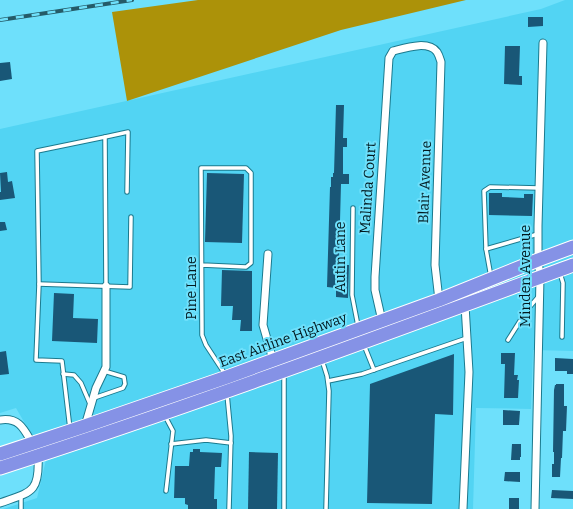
<svg xmlns="http://www.w3.org/2000/svg" width="573" height="509" font-family="Bitter,serif">
<style>
.built{fill:#52d4f3}
.forest{fill:#ac9209}
.building{fill:#195777}
.lines{fill:none;stroke-linecap:round;stroke-linejoin:round}
.lane-casing{stroke:#1b7a8e;stroke-width:5.5}
.street-casing{stroke:#1b7a8e;stroke-width:9}
.highway-casing{stroke:#fff;stroke-width:15}
.lane{stroke:#fff;stroke-width:3.5}
.street{stroke:#fff;stroke-width:7}
.highway{stroke:#8592e6;stroke-width:13}
.rail-casing{stroke:#255b68;stroke-width:4}
.rail{stroke:#6ee0fb;stroke-width:2.5;stroke-dasharray:8;stroke-linecap:butt}
.labels{text-anchor:middle;dominant-baseline:central;stroke-width:4;stroke-linejoin:round;paint-order:stroke}
.street-label{font-size:14px;fill:#01181e;stroke:#6ee0fb}
</style>
<rect width="100%" height="100%" fill="#6ee0fb"/>
<!-- built -->
<polygon class="built" points="565,0 573,0 573,351 533,350 531,409 476,408 473,509 3,509 37,498 46,460 16,408 0,413 0,129 541,9"/>
<!-- forest -->
<polygon class="forest" points="198,0 466,0 341,30 127,101 112,12"/>
<!-- building -->
<g class="building">
<polygon points="528,17 543,17 543,26 528,27"/>
<polygon points="505,46 520,46 519,76 522,76 522,85 504,84"/>
<polygon points="10,62 12,79 0,81 0,63"/>
<polygon points="336,105 344,105 343,138 347,138 347,147 343,147 343,174 349,174 349,184 341,184 339,258 341,258 341,265 349,265 348,298 336,297 336,288 327,287 330,187 331,187 331,177 333,177 333,173 334,173"/>
<polygon points="7,172 8,182 12,181 15,198 0,200 0,192 1,192 0,173"/>
<polygon points="207,173 244,174 242,243 205,242"/>
<polygon points="489,193 502,193 502,197 524,198 524,194 533,194 532,216 489,215"/>
<polygon points="0,222 5,222 7,230 0,231"/>
<polygon points="222,270 252,271 252,331 240,331 241,320 232,320 233,306 221,306"/>
<polygon points="54,293 74,294 73,318 98,319 97,343 52,341"/>
<polygon points="6,351 9,374 0,375 0,352"/>
<polygon points="501,353 515,353 514,375 518,375 517,380 519,380 518,398 504,398 505,364 501,364"/>
<polygon points="454,354 453,415 435,414 432,504 367,503 370,384"/>
<polygon points="555,358 573,359 573,374 567,374 567,371 555,371"/>
<polygon points="556,384 564,384 564,406 567,406 566,431 563,431 562,458 561,458 560,477 552,477 552,464 554,464 554,452 553,452 554,390 555,385 556,385"/>
<polygon points="503,410 520,411 519,425 503,425"/>
<polygon points="512,444 521,444 521,457 520,457 520,460 511,460"/>
<polygon points="193,449 200,449 200,452 222,453 221,467 215,467 214,499 217,499 217,509 188,509 188,505 185,504 185,498 174,498 175,466 189,466 190,452 193,452"/>
<polygon points="249,452 278,453 277,509 248,509"/>
<polygon points="505,472 520,472 520,482 504,481"/>
<polygon points="552,490 573,491 573,499 551,498"/>
<rect x="509" y="498" width="10" height="11"/>
</g>
<g class="lines">
<!-- lane casing -->
<g class="lane-casing">
<g id="lane">
<polyline points="105,137 128,132 127,192"/>
<polyline points="353,208 352,295 358,326"/>
<polyline points="486,249 538,234"/>
<polyline points="202,265 246,267 251,263 251,173 246,168 201,168 202,335 206,345 225,374"/>
<polyline points="560,273 563,283 562,337"/>
<polyline points="491,277 486,249 484,191 490,187 539,188"/>
<polyline points="39,284 130,287 131,217"/>
<polyline points="508,340 527,310 539,296"/>
<polyline points="364,345 374,370"/>
<polyline points="322,360 327,376 329,391 326,509"/>
<polyline points="63,374 74,375 81,383 90,404"/>
<polyline points="284,374 284,509"/>
<polyline points="328,381 362,374 467,338"/>
<polyline points="227,394 231,436 229,509"/>
<polyline points="94,398 123,388 125,384 124,377 104,371"/>
<polyline points="165,416 173,431 166,491"/>
<polyline points="70,429 62,361 36,360 39,284 37,151 105,137 106,286"/>
<polyline points="171,444 206,440 231,443"/>
<polyline points="21,509 21,496"/>
</g>
</g>
<!-- street casing -->
<g class="street-casing">
<g id="street">
<polyline points="268,254 263,325 273,360 283,371"/>
<path d="M382 321 375 290V277L389 58 393 51C405 48 428 40 437 52 439 55 440 59 441 62L435 265 439 300 442 313"/>
<path d="M0 420C19 417 24 429 32 443"/>
<polyline points="85,426 96,388 106,367 106,286"/>
<path d="M0 503C31 492 40 493 38 456"/>
<polyline points="463,509 469,372 465,305"/>
<polyline points="535,509 540,277 538,260 538,226 543,43"/>
</g>
</g>
<!-- highway casing -->
<g class="highway-casing">
<g id="highway">
<polyline points="0,454 85,426 227,377 439,300 538,260 573,247"/>
<path d="M0 468C193 406 383 335 573 265"/>
</g>
</g>
<!-- lane -->
<use href="#lane" class="lane"/>
<!-- street -->
<use href="#street" class="street"/>
<!-- highway -->
<use href="#highway" class="highway"/>
<!-- rail casing -->
<g class="rail-casing">
<polyline id="rail" points="0,20 132,0"/>
</g>
<!-- rail -->
<use href="#rail" class="rail"/>
</g>
<g class="labels">
<!-- street labels -->
<g class="street-label">
<text transform="translate(425 182) rotate(-88)">Blair Avenue</text>
<text transform="translate(368 188) rotate(-86)">Malinda Court</text>
<text transform="translate(340 257) rotate(-90)">Autin Lane</text>
<text transform="translate(525 276) rotate(-90)">Minden Avenue</text>
<text transform="translate(191 288) rotate(-90)">Pine Lane</text>
<text transform="translate(283 340) rotate(-20)">East Airline Highway</text>
</g>
</g>
</svg>
